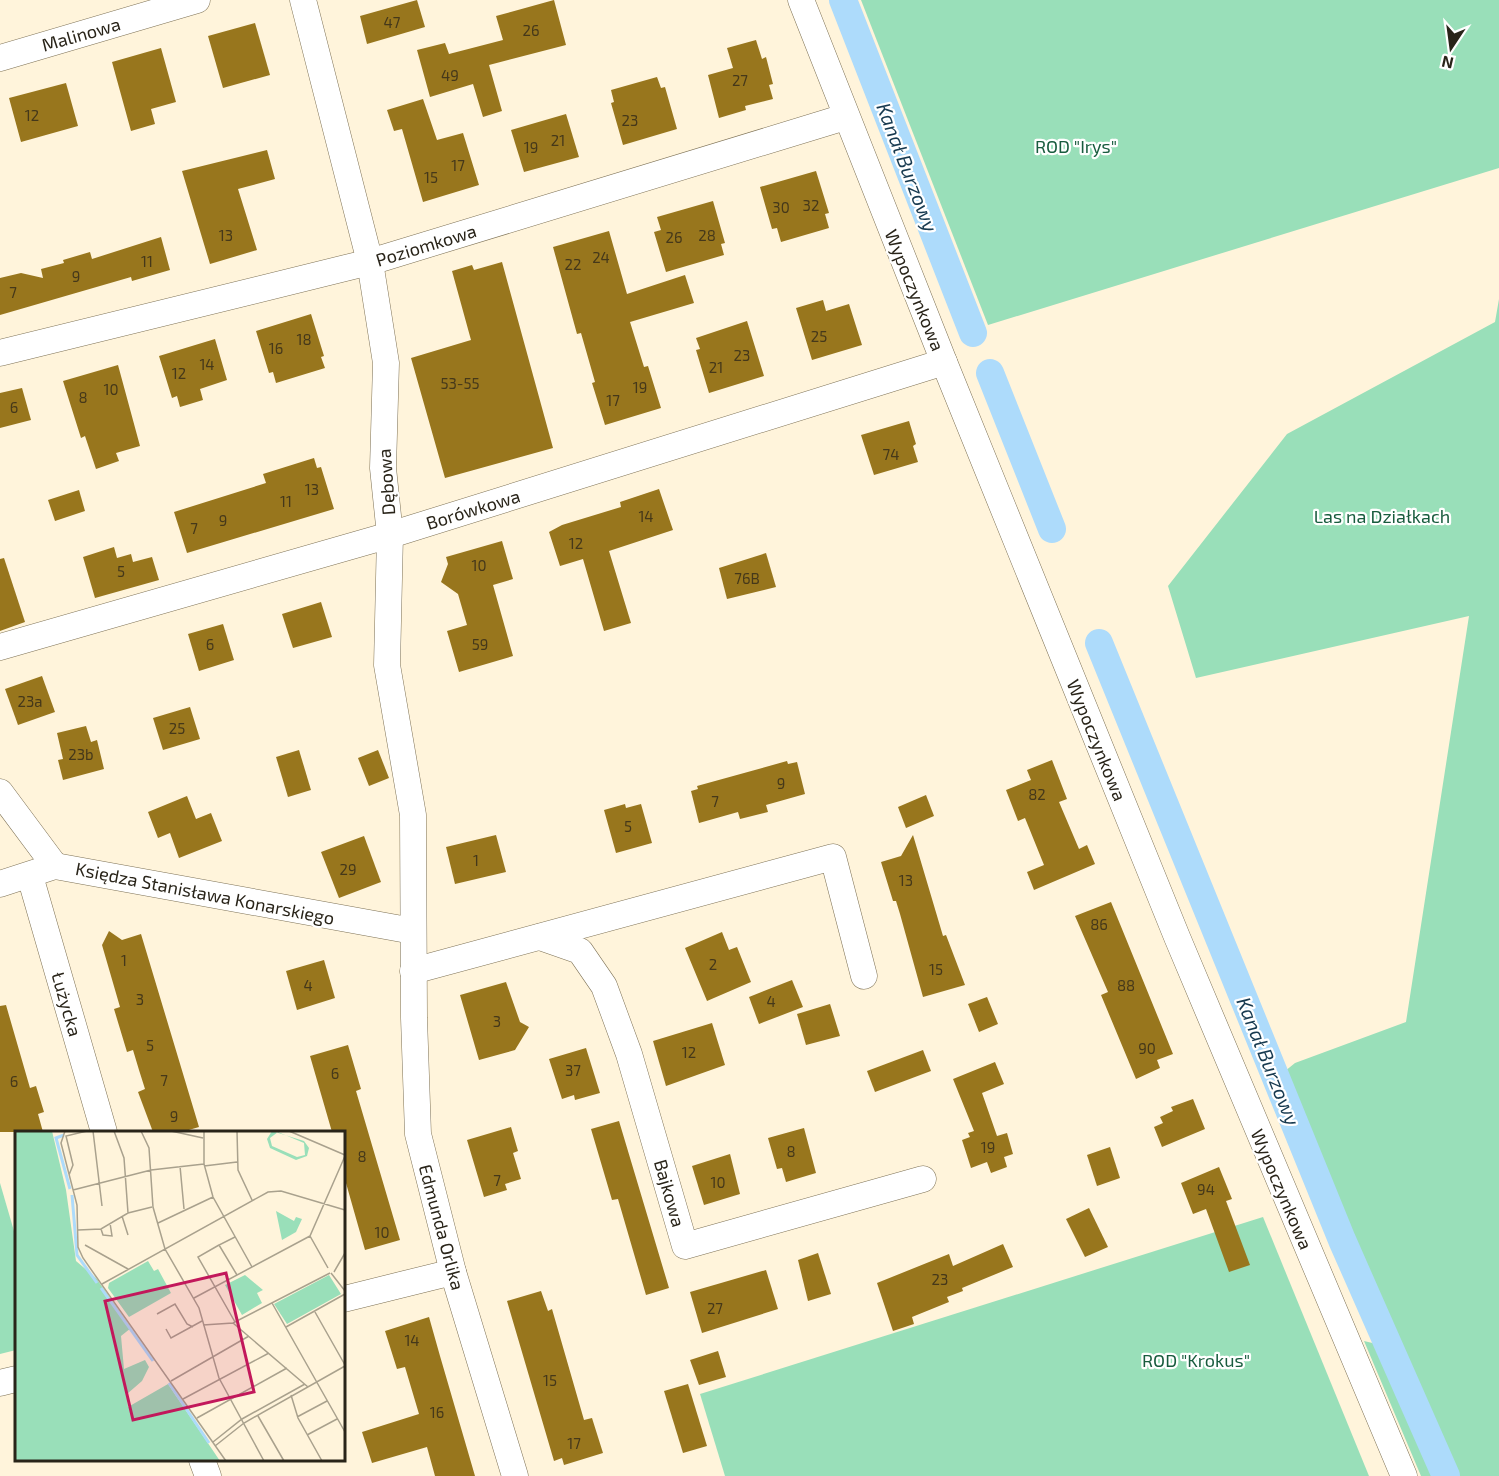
<svg xmlns="http://www.w3.org/2000/svg" width="1499" height="1476" font-family="'Exo 2',sans-serif">
<style>
.green{fill:#99dfb9}
.lines{fill:none;stroke-linecap:round;stroke-linejoin:round}
.canal{stroke:#addbfb;stroke-width:28}
.building{fill:#98761d}
.minor-casing{stroke:#7e7256;stroke-width:27}
.minor{stroke:#fff;stroke-width:26}
.labels{text-anchor:middle;dominant-baseline:central;stroke-width:4.5;stroke-linejoin:round;paint-order:stroke}
.number-label{font-size:15px;fill:#45381a}
.street-label{font-size:18px;fill:#292419;stroke:#fff}
.park-label{font-size:18px;fill:#185c3e;stroke:#fff}
.water-label{font-size:20px;font-style:italic;fill:#173a50;stroke:#fff}
.inset-river{fill:none;stroke:#addbfb;stroke-width:3}
.inset-road{fill:none;stroke:#a9a18d;stroke-width:1.5}
.view{fill:#c2185b;fill-opacity:0.15;stroke:#c2185b;stroke-width:3}
.inset-edge{fill:none;stroke:#292419;stroke-width:3}
</style>
<rect width="100%" height="100%" fill="#fff4db"/>
<!-- green -->
<g class="green">
<polygon points="861,0 1499,0 1499,168 988,325"/>
<polygon points="1499,299 1499,1476 1421,1476 1364,1341 1402,1350 1375,1323 1269,1084 1295,1063 1406,1022 1469,616 1196,678 1168,586 1287,434 1495,322"/>
<polygon points="0,1183 16,1238 16,1350 0,1354"/>
<polygon points="1263,1217 1369,1476 725,1476 700,1394"/>
</g>
<g class="lines">
<!-- canal -->
<g class="canal">
<polyline points="843,0 973,333"/>
<polyline points="990,373 1052,529"/>
<polyline points="1099,643 1342,1240 1446,1476"/>
</g>
</g>
<!-- building -->
<g class="building">
<polygon points="417,0 425,27 367,44 360,16"/>
<polygon points="554,0 566,45 489,65 502,111 483,117 473,84 430,97 417,50 445,43 449,54 503,40 496,16"/>
<polygon points="255,23 270,75 223,88 208,36"/>
<polygon points="756,40 762,59 766,57 773,84 769,85 773,99 745,106 746,110 719,118 708,75 733,68 727,48"/>
<polygon points="161,48 176,102 151,109 155,124 131,131 112,62"/>
<polygon points="657,77 661,88 665,87 677,129 623,145 611,103 614,102 611,90"/>
<polygon points="66,83 78,126 21,142 9,98"/>
<polygon points="423,99 437,140 463,133 479,185 423,202 402,129 394,131 387,110"/>
<polygon points="566,114 579,157 524,172 511,130"/>
<polygon points="267,150 275,179 238,189 257,250 210,264 182,171"/>
<polygon points="816,171 829,213 825,214 829,228 781,242 777,228 772,229 760,187"/>
<polygon points="713,201 725,243 721,244 724,255 666,272 654,232 661,230 657,217"/>
<polygon points="609,231 627,294 685,275 694,303 630,322 644,367 648,366 661,408 605,425 592,383 595,382 581,333 577,334 553,247"/>
<polygon points="161,237 170,270 132,281 131,277 0,315 0,278 21,273 43,278 41,269 64,263 63,260 90,252 92,259"/>
<polygon points="502,262 553,448 445,478 411,358 471,340 452,271 472,265 474,270"/>
<polygon points="823,300 826,311 849,304 862,345 812,360 796,308"/>
<polygon points="311,314 324,356 321,357 325,368 276,383 273,372 269,373 256,331"/>
<polygon points="747,321 764,376 709,393 696,350 700,349 696,338"/>
<polygon points="215,339 227,380 200,389 203,400 180,407 177,396 172,398 159,356"/>
<polygon points="118,365 140,446 116,453 119,461 96,469 85,436 81,438 63,381"/>
<polygon points="22,388 31,420 0,428 0,393"/>
<polygon points="909,421 916,444 913,446 918,462 874,475 861,435"/>
<polygon points="314,458 317,468 321,467 334,509 187,553 174,512 266,483 263,474"/>
<polygon points="659,489 673,530 609,551 631,623 604,631 583,559 560,566 549,532 562,525 621,507 620,502"/>
<polygon points="79,490 85,511 55,521 48,500"/>
<polygon points="502,541 513,579 493,585 513,656 459,672 447,631 467,625 458,594 441,582 448,564 446,557"/>
<polygon points="114,547 117,558 131,554 133,562 152,557 159,580 95,598 83,557"/>
<polygon points="766,553 776,587 727,599 719,568"/>
<polygon points="4,558 25,622 0,631 0,559"/>
<polygon points="321,602 332,637 293,648 282,614"/>
<polygon points="223,624 234,660 199,671 188,634"/>
<polygon points="42,676 55,712 18,725 5,689"/>
<polygon points="190,707 200,739 163,750 153,718"/>
<polygon points="86,726 91,742 97,740 104,769 63,780 58,760 63,759 57,733"/>
<polygon points="299,750 311,790 288,797 276,757"/>
<polygon points="378,750 389,778 369,786 358,758"/>
<polygon points="1052,760 1067,799 1059,802 1079,849 1087,845 1095,864 1034,890 1027,872 1044,865 1025,818 1018,821 1006,790 1031,780 1027,770"/>
<polygon points="787,761 788,764 797,762 805,794 766,805 768,812 740,819 738,812 699,823 691,791 698,789 697,786"/>
<polygon points="926,795 934,816 906,828 898,807"/>
<polygon points="187,796 196,819 211,813 222,841 179,858 170,833 158,838 148,812"/>
<polygon points="625,804 626,808 641,804 652,843 616,853 604,810"/>
<polygon points="496,835 506,872 455,884 446,847"/>
<polygon points="913,835 943,936 946,935 965,985 923,997 900,914 896,901 893,901 881,862 901,856"/>
<polygon points="364,836 381,882 339,898 321,852"/>
<polygon points="1111,902 1173,1054 1157,1060 1160,1068 1136,1079 1101,995 1108,992 1075,916"/>
<polygon points="109,931 122,940 141,934 199,1127 182,1132 153,1132 138,1092 145,1089 139,1070 133,1050 127,1052 114,1009 120,1007 102,945"/>
<polygon points="722,932 729,950 737,947 751,982 707,1001 685,948"/>
<polygon points="324,960 335,998 297,1010 286,971"/>
<polygon points="792,980 803,1007 759,1024 749,997"/>
<polygon points="506,982 520,1022 529,1027 515,1050 479,1060 460,995"/>
<polygon points="987,997 998,1024 979,1032 968,1004"/>
<polygon points="830,1004 840,1036 806,1045 797,1014"/>
<polygon points="6,1005 30,1088 36,1086 44,1112 38,1114 43,1132 0,1132 0,1006"/>
<polygon points="712,1023 725,1065 666,1086 653,1041"/>
<polygon points="348,1045 361,1089 356,1091 400,1240 365,1250 344,1176 344,1132 332,1132 310,1056"/>
<polygon points="586,1048 600,1093 575,1100 574,1095 562,1099 549,1059"/>
<polygon points="923,1050 931,1071 875,1092 867,1071"/>
<polygon points="995,1062 1004,1084 982,1093 997,1136 1007,1133 1013,1154 1004,1157 1007,1167 991,1173 987,1162 971,1168 962,1140 970,1137 968,1133 974,1131 953,1079"/>
<polygon points="1193,1099 1205,1129 1162,1147 1154,1127 1163,1123 1160,1117 1173,1111 1171,1107"/>
<polygon points="619,1121 669,1288 646,1295 618,1199 612,1200 591,1129"/>
<polygon points="511,1127 518,1151 513,1153 521,1179 505,1184 507,1190 484,1197 467,1140"/>
<polygon points="804,1128 816,1173 786,1182 782,1168 777,1169 768,1138"/>
<polygon points="1110,1147 1120,1178 1097,1186 1087,1155"/>
<polygon points="730,1154 740,1194 704,1205 692,1166"/>
<polygon points="1219,1167 1232,1199 1226,1201 1250,1265 1229,1272 1206,1209 1193,1214 1181,1183"/>
<polygon points="1089,1208 1108,1247 1085,1257 1066,1219"/>
<polygon points="1003,1244 1013,1267 962,1288 963,1291 947,1297 949,1302 912,1317 914,1324 893,1331 877,1283 949,1254 953,1266"/>
<polygon points="818,1253 831,1294 808,1301 798,1260"/>
<polygon points="766,1270 778,1309 702,1333 690,1292"/>
<polygon points="541,1291 548,1311 552,1309 584,1420 592,1418 603,1453 564,1465 562,1458 554,1461 507,1301"/>
<polygon points="429,1317 440,1356 475,1476 435,1476 427,1447 372,1463 362,1432 419,1414 405,1367 397,1369 385,1331"/>
<polygon points="718,1351 726,1377 699,1385 690,1360"/>
<polygon points="688,1384 707,1446 683,1453 664,1391"/>
</g>
<g class="lines">
<!-- minor casing -->
<g class="minor-casing">
<g id="minor">
<polyline points="303,0 370,262 386,363 383,468 390,535 387,665 413,815 414,1018 418,1134 453,1272 515,1476"/>
<polyline points="801,0 944,362 1177,937 1404,1476"/>
<polyline points="0,58 197,0"/>
<polyline points="0,353 370,262 845,117"/>
<polyline points="0,647 390,535 944,362"/>
<polyline points="0,792 55,866"/>
<polyline points="30,876 104,1132"/>
<polyline points="0,884 55,866 413,931"/>
<polyline points="540,937 580,951 604,986 629,1054 685,1246 923,1179"/>
<polyline points="413,971 833,857 864,976"/>
<polyline points="344,1299 453,1272"/>
<polyline points="0,1383 16,1379"/>
<polyline points="202,1460 208,1476"/>
</g>
</g>
<!-- minor -->
<use href="#minor" class="minor"/>
</g>
<g class="labels">
<!-- number labels -->
<g class="number-label">
<text x="392" y="22">47</text>
<text x="531" y="30">26</text>
<text x="450" y="75">49</text>
<text x="740" y="80">27</text>
<text x="32" y="115">12</text>
<text x="630" y="120">23</text>
<text x="558" y="140">21</text>
<text x="531" y="147">19</text>
<text x="458" y="165">17</text>
<text x="431" y="177">15</text>
<text x="811" y="205">32</text>
<text x="781" y="207">30</text>
<text x="226" y="235">13</text>
<text x="707" y="235">28</text>
<text x="674" y="237">26</text>
<text x="601" y="257">24</text>
<text x="147" y="261">11</text>
<text x="573" y="264">22</text>
<text x="76" y="276">9</text>
<text x="13" y="292">7</text>
<text x="819" y="336">25</text>
<text x="304" y="339">18</text>
<text x="276" y="348">16</text>
<text x="742" y="355">23</text>
<text x="207" y="364">14</text>
<text x="716" y="367">21</text>
<text x="179" y="373">12</text>
<text x="460" y="383">53-55</text>
<text x="640" y="387">19</text>
<text x="111" y="389">10</text>
<text x="83" y="397">8</text>
<text x="613" y="400">17</text>
<text x="14" y="407">6</text>
<text x="891" y="454">74</text>
<text x="312" y="489">13</text>
<text x="286" y="501">11</text>
<text x="646" y="516">14</text>
<text x="223" y="520">9</text>
<text x="194" y="528">7</text>
<text x="576" y="543">12</text>
<text x="479" y="565">10</text>
<text x="121" y="571">5</text>
<text x="747" y="578">76B</text>
<text x="210" y="644">6</text>
<text x="480" y="644">59</text>
<text x="30" y="701">23a</text>
<text x="177" y="728">25</text>
<text x="81" y="754">23b</text>
<text x="781" y="783">9</text>
<text x="1037" y="794">82</text>
<text x="715" y="801">7</text>
<text x="628" y="826">5</text>
<text x="476" y="860">1</text>
<text x="348" y="869">29</text>
<text x="906" y="880">13</text>
<text x="1099" y="924">86</text>
<text x="124" y="960">1</text>
<text x="713" y="964">2</text>
<text x="936" y="969">15</text>
<text x="308" y="985">4</text>
<text x="1126" y="985">88</text>
<text x="140" y="999">3</text>
<text x="771" y="1001">4</text>
<text x="497" y="1021">3</text>
<text x="150" y="1045">5</text>
<text x="1147" y="1048">90</text>
<text x="689" y="1052">12</text>
<text x="573" y="1070">37</text>
<text x="335" y="1073">6</text>
<text x="164" y="1080">7</text>
<text x="14" y="1081">6</text>
<text x="174" y="1116">9</text>
<text x="988" y="1147">19</text>
<text x="791" y="1151">8</text>
<text x="362" y="1156">8</text>
<text x="497" y="1180">7</text>
<text x="718" y="1182">10</text>
<text x="1206" y="1189">94</text>
<text x="382" y="1232">10</text>
<text x="940" y="1279">23</text>
<text x="715" y="1308">27</text>
<text x="412" y="1340">14</text>
<text x="550" y="1380">15</text>
<text x="437" y="1412">16</text>
<text x="574" y="1443">17</text>
</g>
<!-- street labels -->
<g class="street-label">
<text transform="translate(81 34) rotate(-16)">Malinowa</text>
<text transform="translate(426 245) rotate(-17)">Poziomkowa</text>
<text transform="translate(915 290) rotate(68)">Wypoczynkowa</text>
<text transform="translate(386 482) rotate(-94)">Dębowa</text>
<text transform="translate(473 509) rotate(-17)">Borówkowa</text>
<text transform="translate(1097 740) rotate(68)">Wypoczynkowa</text>
<text transform="translate(205 893) rotate(11)">Księdza Stanisława Konarskiego</text>
<text transform="translate(67 1004) rotate(74)">Łużycka</text>
<text transform="translate(1282 1189) rotate(67)">Wypoczynkowa</text>
<text transform="translate(670 1193) rotate(74)">Bajkowa</text>
<text transform="translate(442 1227) rotate(75)">Edmunda Orlika</text>
</g>
<!-- park labels -->
<g class="park-label">
<text x="1076" y="146">ROD "Irys"</text>
<text x="1382" y="516">Las na Działkach</text>
<text x="1196" y="1360">ROD "Krokus"</text>
</g>
<!-- water labels -->
<g class="water-label">
<text transform="translate(908 167) rotate(69)">Kanał Burzowy</text>
<text transform="translate(1269 1061) rotate(68)">Kanał Burzowy</text>
</g>
</g>
<!-- overview -->
<g transform="translate(15 1131)">
<rect width="330" height="330" fill="#fff4db"/>
<path d="M0 0H37L51 59 61 130 81 147 116 197 106 205 109 238 130 229 134 236 127 250 112 263 113 276 153 253 205 330H0ZM257 0 289 10 294 17 292 25 281 29 255 17 252 8ZM263 1 289 12 290 24 282 26 257 15 255 7ZM261 80 279 90 281 86 287 88 281 101 267 109ZM133 130 139 140 143 138 156 162 114 186 93 157 94 152ZM230 144 248 159 242 162 247 172 227 184 210 154ZM314 144 326 163 272 193 259 173Z" fill="#99dfb9" fill-rule="evenodd"/>
<path class="inset-river" d="M49 4 41 7 55 58M57 64 62 124 82 152M86 157 138 230M154 252 194 312"/>
<path class="inset-road" d="M50 0 46 12 62 74 63 116 68 127 211 330M78 0 87 75M99 0 109 27 113 82M126 0 134 17 138 76 150 118 184 177 204 247 249 330M156 0 188 7M189 0V33L198 66 237 136M222 0 223 39 237 69M274 0 330 24M165 35 169 78M189 35 222 31M54 44 58 34 51 5 72 0M58 59 136 39 189 33M107 85 113 104M143 92 198 66M86 98 88 104 97 105 95 92M63 99 86 98 113 82 137 76M220 106 204 114 222 144M70 114 113 138M204 114 183 126 220 191M313 137 295 105 330 25M319 141 330 122M316 142 330 160M87 153 253 61 266 60 330 79M179 167 295 105M257 172 330 301M300 181 330 234M142 183 160 173 172 193 178 196M218 192 293 256M188 194 218 192 315 142M271 196 330 163M151 198 156 207 187 190M156 250 234 205M276 264 283 287 307 330M168 268 254 222M243 285 269 330M282 286 312 270M182 287 272 237M292 304 322 288M198 311 227 288 290 253M200 315 229 292 330 235"/>
<path class="view" d="M211 142 239 261 118 289 90 170Z"/>
<rect width="330" height="330" class="inset-edge"/>
</g>
<!-- north arrow -->
<g transform="translate(1451 48) rotate(193)" stroke="#ffffff" stroke-width="4.5" paint-order="stroke">
<path d="M0-4.5L10 22L0 15L-10 22Z" fill="#292419"/>
<text y="-9" font-size="16" font-weight="bold" text-anchor="middle" fill="#292419">N</text>
</g>
</svg>
